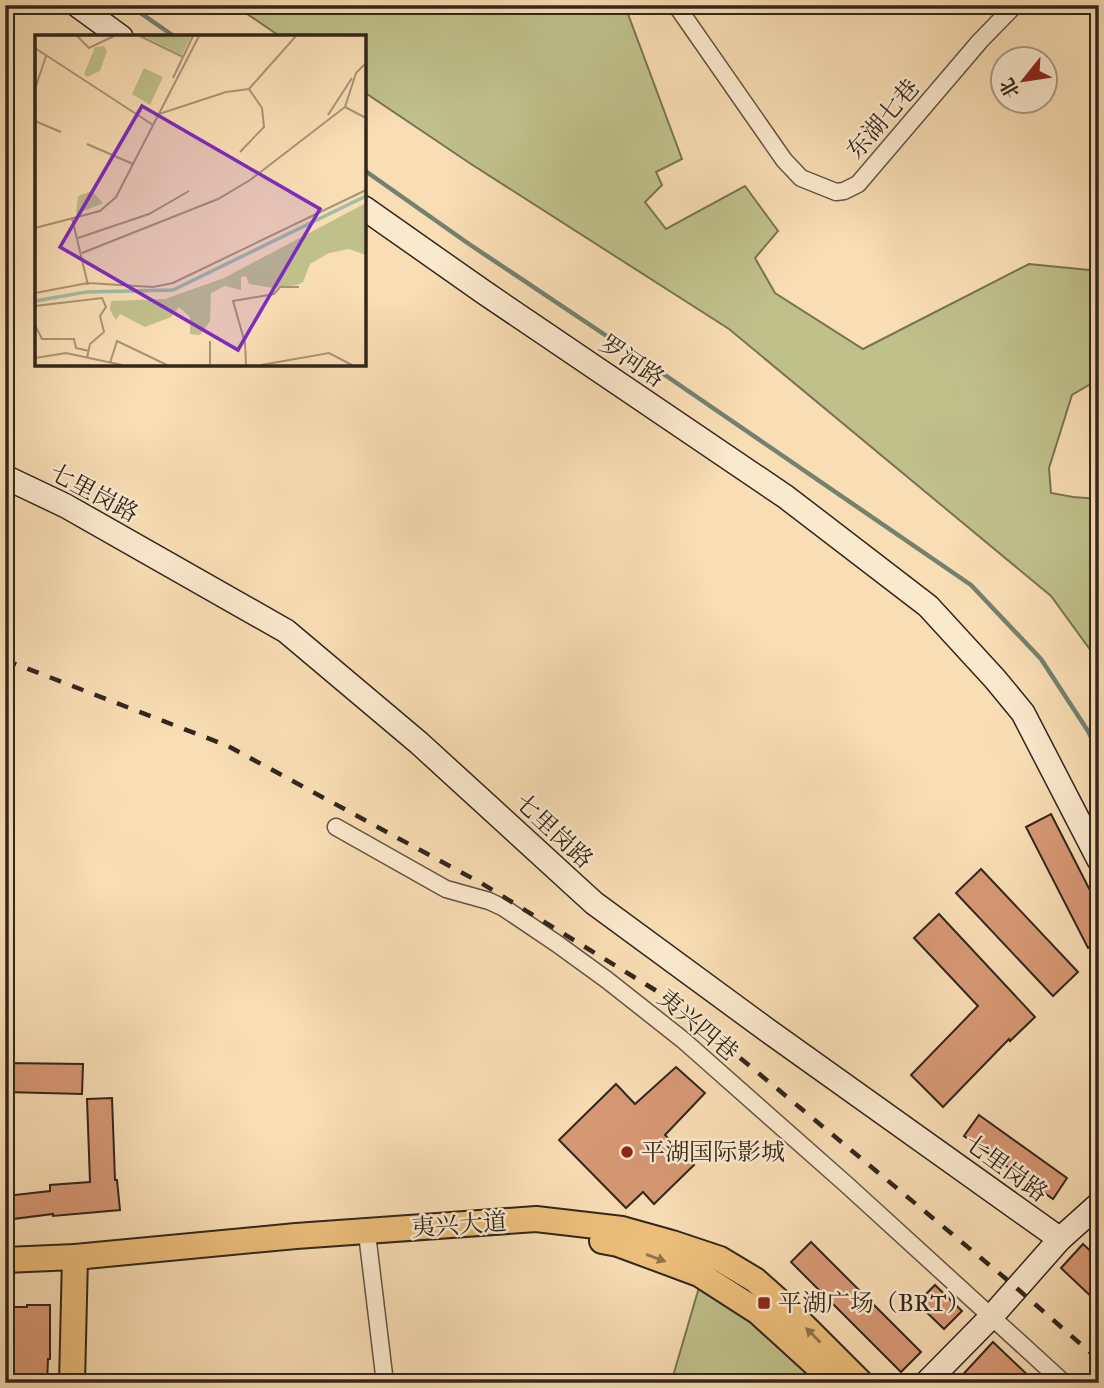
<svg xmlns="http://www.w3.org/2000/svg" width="1104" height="1388" font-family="'IM FELL Great Primer','Noto Serif SC',serif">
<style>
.green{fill:#c0c08b;stroke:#797353;stroke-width:2}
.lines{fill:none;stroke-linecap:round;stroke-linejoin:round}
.stream{stroke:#73816f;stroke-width:4.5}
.building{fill:#d79875;stroke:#32261b;stroke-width:2}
.street-casing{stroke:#645441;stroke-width:19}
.secondary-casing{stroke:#32261b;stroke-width:26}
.primary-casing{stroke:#32261b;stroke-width:28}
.street{stroke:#fbe9ce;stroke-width:16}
.secondary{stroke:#fbe9ce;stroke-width:23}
.primary{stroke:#ecbe7a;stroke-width:24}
.rail{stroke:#32261b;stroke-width:4.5;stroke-dasharray:12 12;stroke-linecap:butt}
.oneway{fill:#8f724a}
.poi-dot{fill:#8f2418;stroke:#fbe9ce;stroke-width:2.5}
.labels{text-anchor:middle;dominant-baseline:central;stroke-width:5;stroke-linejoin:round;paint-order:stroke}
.street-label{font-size:24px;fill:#32261b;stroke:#fbe9ce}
.poi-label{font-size:24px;fill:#32261b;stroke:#fbe9ce;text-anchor:start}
.inset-river{fill:none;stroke:#9fbda7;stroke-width:3.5}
.inset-road{fill:none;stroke:#a99477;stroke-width:2}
.view{fill:#7b2cbf;fill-opacity:0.15;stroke:#7b2cbf;stroke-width:3.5}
.inset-edge{fill:none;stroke:#32261b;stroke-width:3.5}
</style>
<rect width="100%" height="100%" fill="#f9ddb4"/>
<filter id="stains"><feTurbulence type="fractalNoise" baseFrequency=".00286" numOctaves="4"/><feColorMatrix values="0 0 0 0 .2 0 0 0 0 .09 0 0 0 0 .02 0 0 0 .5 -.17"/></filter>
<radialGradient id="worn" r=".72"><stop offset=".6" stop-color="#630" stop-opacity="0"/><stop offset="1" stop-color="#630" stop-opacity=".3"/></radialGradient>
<!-- green -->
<g class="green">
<polygon points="234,5 625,6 682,159 656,172 662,185 645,202 666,229 745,186 778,231 755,258 775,293 863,349 1029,264 1099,271 1099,379 1072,395 1049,468 1051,493 1073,497 1099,499 1099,662 1051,596 729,329 471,164 364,92 364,37 281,37"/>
<polygon points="700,1284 760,1324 825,1383 671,1383"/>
</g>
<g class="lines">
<!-- stream -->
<g class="stream">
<polyline points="129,5 175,37"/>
<polyline points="364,170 469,244 662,373 971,585 1041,659 1088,731 1099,753"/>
</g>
</g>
<!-- building -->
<g class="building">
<polygon points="1051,814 1099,908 1099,942 1088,948 1026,827"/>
<polygon points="981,869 1078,972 1053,996 956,893"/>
<polygon points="939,914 1035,1017 1010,1041 1009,1039 943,1107 911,1075 978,1006 914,938"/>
<polygon points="5,1063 83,1064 82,1094 5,1092"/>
<polygon points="676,1067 705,1093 665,1135 694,1165 654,1204 643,1192 626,1208 559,1140 616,1084 635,1104"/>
<polygon points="112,1098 115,1180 117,1180 120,1210 53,1216 53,1214 5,1220 5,1188 15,1195 50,1191 50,1185 90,1182 87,1099"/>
<polygon points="979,1115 1067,1178 1053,1199 964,1136"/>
<polygon points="811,1242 921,1352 901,1372 791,1262"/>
<polygon points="1083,1244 1099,1259 1099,1304 1061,1268"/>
<polygon points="935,1285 962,1311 944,1329 917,1303"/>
<polygon points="27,1305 50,1305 50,1359 48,1359 47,1383 5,1383 5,1307 27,1307"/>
<polygon points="993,1342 1036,1383 955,1383"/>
</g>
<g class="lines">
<!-- street casing -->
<g class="street-casing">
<g id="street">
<polyline points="676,5 784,160 801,178 836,192 844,191 858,184 980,41 1015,5"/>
<polyline points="336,827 446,889 489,901 504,908 556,943 607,980 683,1040 847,1185 1064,1383"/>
<polyline points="368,1242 385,1383"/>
</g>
</g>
<!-- secondary casing -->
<g class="secondary-casing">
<g id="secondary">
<polyline points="77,5 121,37"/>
<polyline points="364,208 485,293 786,497 928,606 995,679 1023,713 1099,860"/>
<polyline points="5,477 66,506 286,631 419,743 594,903 767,1030 1060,1239"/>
<polyline points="926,1383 992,1316 1060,1239 1099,1204"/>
</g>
</g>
<!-- primary casing -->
<g class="primary-casing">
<g id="primary">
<polyline points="602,1241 618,1244 699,1274 758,1312 836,1383"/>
<polyline points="5,1260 75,1257 296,1236 536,1219 622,1229 672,1243 720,1259 755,1280 782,1304 861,1383"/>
<polyline points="72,1383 75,1257"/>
</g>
</g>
<!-- street -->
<use href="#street" class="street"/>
<!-- secondary -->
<use href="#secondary" class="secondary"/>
<!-- primary -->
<use href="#primary" class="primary"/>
<!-- rail -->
<polyline class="rail" points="5,660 228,746 481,883 668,998 1005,1278 1099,1360"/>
</g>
<!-- one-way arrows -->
<defs><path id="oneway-solid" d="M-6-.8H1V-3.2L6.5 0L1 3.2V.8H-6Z" transform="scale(1.75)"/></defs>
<g class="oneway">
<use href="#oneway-solid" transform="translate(656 1258) rotate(20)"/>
<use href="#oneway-solid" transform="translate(813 1335) rotate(-135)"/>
</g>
<!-- markers -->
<g class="poi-dot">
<circle cx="627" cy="1152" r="7"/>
<rect x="757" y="1296" width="14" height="14" rx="3.5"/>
</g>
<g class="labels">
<!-- street labels -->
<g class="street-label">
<text transform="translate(883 119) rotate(-49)">东湖七巷</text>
<text transform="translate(632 361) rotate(34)">罗河路</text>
<text transform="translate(94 493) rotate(28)">七里岗路</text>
<text transform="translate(554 831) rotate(43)">七里岗路</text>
<text transform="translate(698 1025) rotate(40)">夷兴四巷</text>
<text transform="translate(1006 1168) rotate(36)">七里岗路</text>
<text transform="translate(459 1225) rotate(-4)">夷兴大道</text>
</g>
<!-- poi labels -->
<g class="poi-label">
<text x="641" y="1152">平湖国际影城</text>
<text x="778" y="1303">平湖广场（BRT）</text>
</g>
</g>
<!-- overview -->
<g transform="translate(35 35)">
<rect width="331" height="331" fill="#f9ddb4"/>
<path d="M109 1H156L147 20ZM69 11 72 16 65 36 52 42 49 39 60 12ZM109 33 128 42 115 70 97 59ZM57 156 68 168 41 179 43 161ZM331 168V220L314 214 294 218 275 229 268 247 262 250 238 253 214 249 211 241 206 242V255L190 251 176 258 175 286 165 300 155 299V282L144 272 136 282 110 292 85 279 81 285 75 275 76 266 130 264 189 243Z" fill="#c0c08b"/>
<path class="inset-river" d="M0 266 51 257 138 255 331 161"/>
<path class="inset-road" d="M42 1 54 13 79 1M105 1 148 22M0 13 118 90M138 43 158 1M0 54 11 21M310 72 331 83M124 79 191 57 214 54 261 1M293 80 317 43M0 86 26 97M52 109 98 129M205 117 229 92 227 73 214 54M37 183 53 250M0 193 65 176 81 162 164 1M43 203 114 179 154 156M47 218 183 164 215 145 310 72 321 38 331 28M0 258 53 248 118 252 138 248 331 155M0 271 67 263 71 272 65 281 69 297 55 309 52 323M0 290 7 304H39L41 313 54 316M175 306V330M0 323 31 318 87 330M75 328 82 306 132 330M211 330 210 308 198 266 239 259 245 252H264M226 330 294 318 317 330"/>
<path class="view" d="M107 71 285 174 203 315 25 212Z"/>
<rect width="331" height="331" class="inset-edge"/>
</g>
<!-- margin -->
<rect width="1104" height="1388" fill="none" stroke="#f9ddb4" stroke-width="28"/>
<rect x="7" y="7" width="1090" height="1374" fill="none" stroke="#32261b" stroke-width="3.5"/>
<rect x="14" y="14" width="1076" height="1360" fill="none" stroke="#32261b" stroke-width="2"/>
<!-- north arrow -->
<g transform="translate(1024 80) rotate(240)"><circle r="33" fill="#fbe9ce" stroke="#ab9b86" stroke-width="2"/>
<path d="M0-5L12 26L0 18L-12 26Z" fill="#8f2418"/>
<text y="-10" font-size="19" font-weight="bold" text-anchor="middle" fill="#32261b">北</text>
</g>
<rect width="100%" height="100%" filter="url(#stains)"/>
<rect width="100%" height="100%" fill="url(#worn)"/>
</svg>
